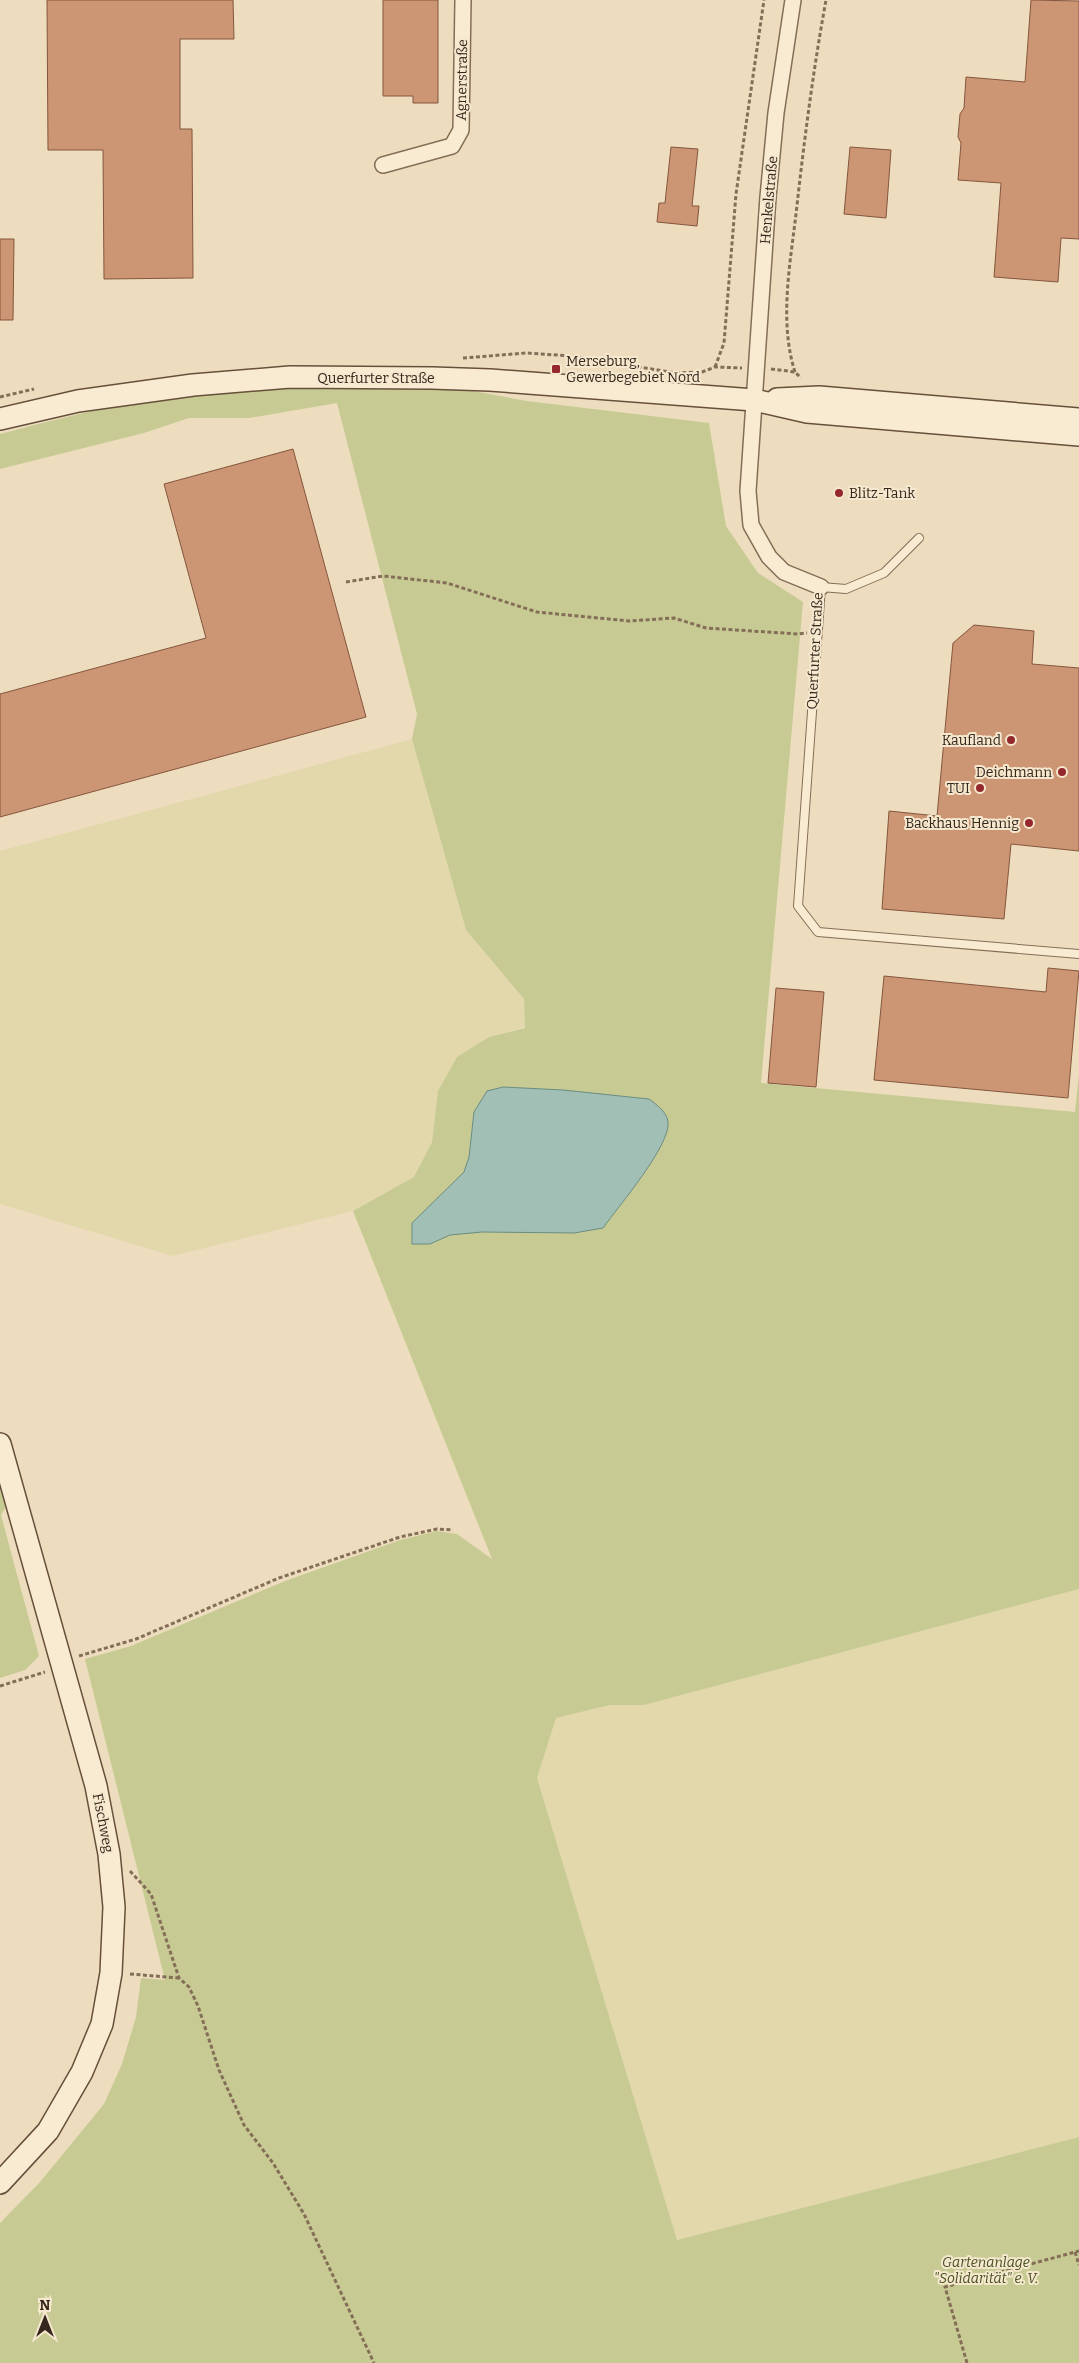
<svg xmlns="http://www.w3.org/2000/svg" width="1079" height="2363" font-family="Bitter,serif">
<style>
.farmland{fill:#e3d7ac}
.green{fill:#c7cb93}
.water{fill:#a2bfb5;stroke:#698c82}
.building{fill:#cc9574;stroke:#84563d}
.lines{fill:none;stroke-linecap:round;stroke-linejoin:round}
.lane-casing{stroke:#856e57;stroke-width:10}
.street-casing{stroke:#856e57;stroke-width:18}
.secondary-casing{stroke:#674f3b;stroke-width:24}
.path{stroke:#856e57;stroke-width:3;stroke-dasharray:4 2.5;stroke-linecap:butt}
.lane{stroke:#f8ebd1;stroke-width:8}
.street{stroke:#f8ebd1;stroke-width:15}
.secondary{stroke:#f8ebd1;stroke-width:21}
.poi-dot{fill:#94282d;stroke:#f5e8ce;stroke-width:2}
.labels{text-anchor:middle;dominant-baseline:central;stroke-width:4;stroke-linejoin:round;paint-order:stroke}
.street-label{font-size:14px;fill:#35271c;stroke:#f5e8ce}
.poi-label{font-size:14px;fill:#35271c;stroke:#f5e8ce;text-anchor:end}
.park-label{font-size:14px;font-style:italic;fill:#485122;stroke:#f5e8ce}
</style>
<rect width="100%" height="100%" fill="#edddbe"/>
<!-- farmland -->
<g class="farmland">
<polygon points="412,739 466,930 524,999 525,1027 489,1037 438,1091 432,1142 414,1178 353,1211 173,1256 0,1204 0,851"/>
<polygon points="1079,1589 1079,2137 677,2240 537,1778 556,1718 610,1705 644,1705"/>
</g>
<!-- green -->
<g class="green">
<path d="M340 386 473 391 527 401 709 423 726 526 758 573 803 602 761 1083 1075 1112 1079 1074V1589L644 1705H610L556 1718 537 1778 677 2240 1079 2137V2363H0V2223L40 2182 104 2104 122 2064 136 2017 141 1978 165 1980 85 1659 131 1646 285 1581 400 1540 437 1531 457 1534 492 1559 353 1211 414 1177 432 1142 438 1091 457 1057 489 1037 525 1028 524 999 466 930 412 739 417 714 337 403 249 418H189L144 433 0 469V434C49 421 99 408 149 400 212 390 276 387 340 386Z"/>
<polygon points="0,1476 8,1503 1,1515 39,1656 25,1670 0,1678"/>
</g>
<!-- water -->
<path class="water" d="M503 1087 563 1090 649 1099C657 1105 667 1112 668 1122 671 1145 618 1207 603 1228L574 1233 482 1232 450 1235 430 1244H412V1223L464 1172 469 1157 474 1112 487 1091Z"/>
<!-- building -->
<g class="building">
<polygon points="47,0 233,0 234,39 180,39 180,129 192,129 193,278 104,279 103,150 48,150"/>
<polygon points="383,0 438,0 438,103 413,103 413,96 383,96"/>
<polygon points="1031,0 1079,1 1079,239 1061,238 1058,282 994,277 1001,183 958,180 961,143 958,137 960,114 964,108 966,77 1025,82"/>
<polygon points="671,147 698,149 692,206 699,206 697,226 657,222 659,203 665,203"/>
<polygon points="850,147 891,150 886,218 844,214"/>
<polygon points="0,239 14,239 13,320 0,320"/>
<polygon points="293,449 366,717 0,817 0,694 206,638 164,484"/>
<polygon points="974,625 1034,631 1032,664 1079,668 1079,851 1011,844 1004,919 882,909 889,811 937,816 953,643"/>
<polygon points="1048,968 1079,971 1068,1098 874,1080 884,976 1046,992"/>
<polygon points="776,988 824,992 816,1087 768,1083"/>
</g>
<g class="lines">
<!-- lane casing -->
<g class="lane-casing">
<polyline id="lane" points="919,538 884,573 846,589 821,587 798,906 818,932 1079,954"/>
</g>
<!-- street casing -->
<g class="street-casing">
<g id="street">
<polyline points="793,0 776,113 768,197 748,491 751,525 769,557 784,572 821,587"/>
<polyline points="383,165 452,146 461,130 463,0"/>
</g>
</g>
<!-- secondary casing -->
<g class="secondary-casing">
<g id="secondary">
<polyline points="777,399 819,397 1079,419"/>
<polyline points="0,419 78,401 193,385 290,377 432,378 490,380 754,400 807,412 1079,435"/>
<polyline points="0,1444 96,1786 109,1854 114,1907 111,1973 102,2024 82,2072 48,2131 0,2183"/>
</g>
</g>
<!-- path -->
<g class="path">
<polyline points="463,358 526,353 572,356 676,373 702,372 715,367 742,368"/>
<polyline points="715,367 724,343 736,194 764,0"/>
<polyline points="771,369 795,372 801,378"/>
<path d="M795 372C779 322 790 265 796 214 804 142 813 71 826 0"/>
<polyline points="0,397 34,389"/>
<polyline points="346,582 383,576 447,583 537,612 629,621 674,618 706,628 798,634 807,633"/>
<polyline points="79,1656 136,1639 279,1578 400,1537 437,1529 453,1530"/>
<polyline points="0,1686 45,1672"/>
<polyline points="130,1871 151,1894 179,1978 189,1987 198,2006 219,2070 244,2125 273,2163 304,2214 374,2363"/>
<polyline points="130,1974 179,1978"/>
<polyline points="1075,2252 1079,2265"/>
<polyline points="967,2363 945,2287 1079,2251"/>
</g>
<!-- lane -->
<use href="#lane" class="lane"/>
<!-- street -->
<use href="#street" class="street"/>
<!-- secondary -->
<use href="#secondary" class="secondary"/>
</g>
<!-- markers -->
<g class="poi-dot">
<rect x="551" y="364" width="10" height="10" rx="2.5"/>
<circle cx="839" cy="493" r="5"/>
<circle cx="1011" cy="740" r="5"/>
<circle cx="1062" cy="772" r="5"/>
<circle cx="980" cy="788" r="5"/>
<circle cx="1029" cy="823" r="5"/>
</g>
<g class="labels">
<!-- street labels -->
<g class="street-label">
<text transform="translate(462 80) rotate(-89)">Agnerstraße</text>
<text transform="translate(769 200) rotate(-85)">Henkelstraße</text>
<text x="376" y="378">Querfurter Straße</text>
<text transform="translate(815 651) rotate(-87)">Querfurter Straße</text>
<text transform="translate(103 1823) rotate(79)">Fischweg</text>
</g>
<!-- poi labels -->
<g class="poi-label">
<text x="566" y="361" text-anchor="start">Merseburg,<tspan x="566" dy="16">Gewerbegebiet Nord</tspan></text>
<text x="849" y="493" text-anchor="start">Blitz-Tank</text>
<text x="1001" y="740">Kaufland</text>
<text x="1052" y="772">Deichmann</text>
<text x="970" y="788">TUI</text>
<text x="1019" y="823">Backhaus Hennig</text>
</g>
<!-- park labels -->
<g class="park-label">
<text x="986" y="2262">Gartenanlage<tspan x="986" dy="16">"Solidarität" e. V.</tspan></text>
</g>
</g>
<!-- north arrow -->
<g transform="translate(45 2318)" stroke="#f5e8ce" stroke-width="4" paint-order="stroke">
<path d="M0-4L9 19L0 12L-9 19Z" fill="#35271c"/>
<text y="-8" font-size="14" font-weight="bold" text-anchor="middle" fill="#35271c">N</text>
</g>
</svg>
